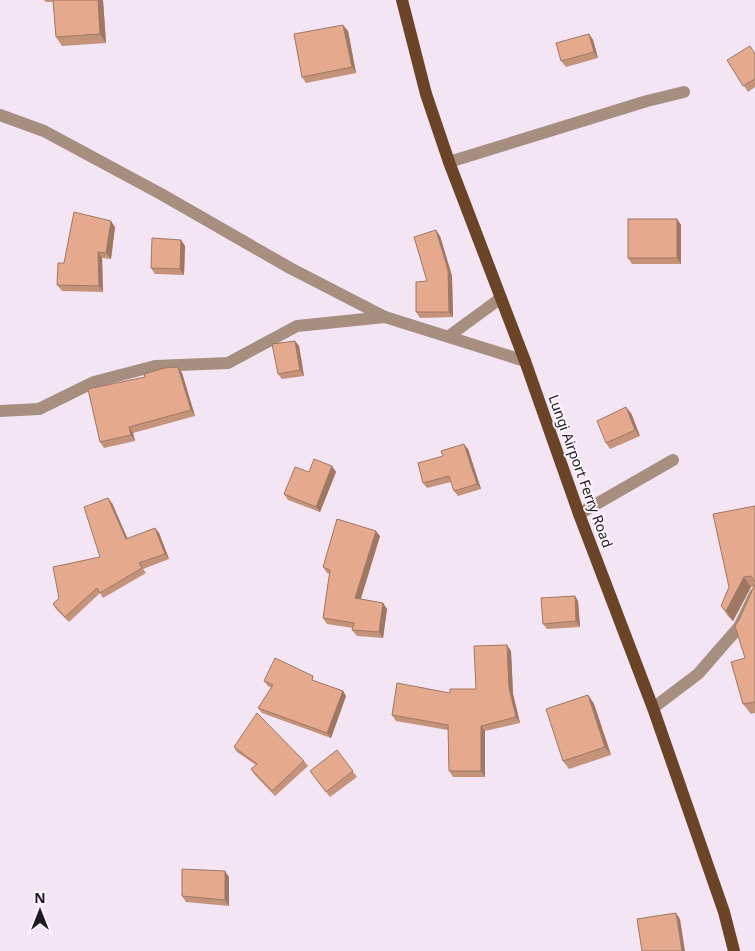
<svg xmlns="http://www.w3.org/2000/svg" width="755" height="951" font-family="'Noto Sans',sans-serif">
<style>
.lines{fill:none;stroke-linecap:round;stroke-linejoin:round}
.minor{stroke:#a68f7f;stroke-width:12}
.major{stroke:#6b4427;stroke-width:12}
.wall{fill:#c5927a}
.shaded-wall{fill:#a07763}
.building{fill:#e5aa8e;stroke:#a07763}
.labels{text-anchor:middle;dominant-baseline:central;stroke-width:4;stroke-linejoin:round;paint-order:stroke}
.street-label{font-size:14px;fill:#1f1a20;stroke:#fdf5fe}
</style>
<rect width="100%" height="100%" fill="#f3e5f4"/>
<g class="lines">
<!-- minor -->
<g class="minor">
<polyline points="0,115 44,131 161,194 290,268 385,317 525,361"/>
<polyline points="449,162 647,101 684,92"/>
<polyline points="449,336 501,298"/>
<polyline points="0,411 39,409 94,382 155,366 228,363 297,326 385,317"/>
<polyline points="579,514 673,460"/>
<polyline points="653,708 698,674 739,627 755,594"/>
</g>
<!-- major -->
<polyline class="major" points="402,0 426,94 449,162 525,361 579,514 653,708 724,912 734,951"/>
</g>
<!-- wall -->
<g class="wall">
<polygon points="44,0 103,0 106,43 62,46 56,37 53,2 46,2"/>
<polygon points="348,31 356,73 306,83 302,77"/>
<polygon points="589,34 593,40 598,58 566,67 561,61"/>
<polygon points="755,53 755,87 748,92 727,60"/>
<polygon points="677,219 681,225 681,264 632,264 628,258"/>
<polygon points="115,227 111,259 102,258 103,292 62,291 57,285 64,263"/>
<polygon points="440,236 452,276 453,317 420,318 416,312 427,281"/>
<polygon points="181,240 185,246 184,275 155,274 151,268"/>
<polygon points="295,341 299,346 304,376 282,379 278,374"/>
<polygon points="178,367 182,373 195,416 133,433 135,441 104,448 100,442 145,377"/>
<polygon points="631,413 640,436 610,449 606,443"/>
<polygon points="468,449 481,489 458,496 454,491 451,482 427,488 423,483 443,456"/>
<polygon points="332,466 336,472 320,512 288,500 284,494 309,472"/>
<polygon points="112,503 127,539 155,528 159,533 169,559 143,569 146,573 103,598 100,593 69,622 56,609 53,604 100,557"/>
<polygon points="755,506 755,713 751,714 743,704 745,658 739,620 754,587 751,587 733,621 728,616 721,606 729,587"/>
<polygon points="380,536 361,599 383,603 387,609 383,638 357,636 352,630 353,628 327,624 323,618 330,574 327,573 323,567"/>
<polygon points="578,601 580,627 547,629 543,624"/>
<polygon points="511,651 513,694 520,723 485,731 485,777 453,777 449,771 448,730 396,721 392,715 450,693 476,689"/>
<polygon points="264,681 317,682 343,691 346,696 331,738 262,713 258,708 272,688 268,686"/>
<polygon points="588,695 594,704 611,755 569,769 563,761"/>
<polygon points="234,747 304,761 308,766 275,796 254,774 251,769 256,765 237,752"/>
<polygon points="337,750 357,777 330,797 310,771"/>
<polygon points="229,877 229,906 186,902 182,896"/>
</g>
<!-- shaded-wall -->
<g class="shaded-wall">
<polygon points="98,0 103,0 106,43 100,34"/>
<polygon points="343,25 348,31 356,73 352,67"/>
<polygon points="589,34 593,40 598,58 594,52"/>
<polygon points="677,219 681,225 681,264 677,258"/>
<polygon points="111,221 115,227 111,259 106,253"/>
<polygon points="436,230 440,236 452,276 453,317 449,312"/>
<polygon points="181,240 185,246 184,275 180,269"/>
<polygon points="98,252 102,258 103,292 99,286"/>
<polygon points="295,341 299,346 304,376 300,370"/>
<polygon points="178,367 182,373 195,416 191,410"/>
<polygon points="626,407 631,413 640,436 635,430"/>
<polygon points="129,427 133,433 135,441 131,435"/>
<polygon points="464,444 468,449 481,489 477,484"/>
<polygon points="332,466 336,472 320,512 316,507"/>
<polygon points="108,498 112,503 130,544 126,539"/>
<polygon points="155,528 159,533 169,559 165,554"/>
<polygon points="376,531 380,536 359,604 355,598"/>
<polygon points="744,577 751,587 733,621 726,611"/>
<polygon points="575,596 578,601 580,627 576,621"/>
<polygon points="383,603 387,609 383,638 379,632"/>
<polygon points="507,645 511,651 513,694 520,723 516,717 509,688"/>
<polygon points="343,691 346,696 331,738 327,733"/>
<polygon points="588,695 594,704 611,755 605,747"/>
<polygon points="481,726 485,731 485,777 481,771"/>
<polygon points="225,871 229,877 229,906 225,900"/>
<polygon points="676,913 680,919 685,951 682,951"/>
</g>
<!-- building -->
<g class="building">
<polygon points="53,0 98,0 100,34 56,37"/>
<polygon points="343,25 352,67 302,77 294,34"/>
<polygon points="589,34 594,52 561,61 556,43"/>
<polygon points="750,46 755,54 755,79 743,86 727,60"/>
<polygon points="74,212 111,221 106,253 98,252 99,286 57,285 58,263 64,263"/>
<rect x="628" y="219" width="49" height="39"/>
<polygon points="436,230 448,270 449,312 416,312 416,282 427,281 414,237"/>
<polygon points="152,238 181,240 180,269 151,268"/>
<polygon points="295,341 300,370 278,374 272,344"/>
<polygon points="178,367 191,410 129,427 131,435 100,442 88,389 145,377 144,374 165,368"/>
<polygon points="626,407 635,430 606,443 597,421"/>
<polygon points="464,444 477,484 454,491 449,476 423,483 418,463 443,456 441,451"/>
<polygon points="314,459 332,466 316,507 284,494 295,467 309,472"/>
<polygon points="108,498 126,539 155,528 165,554 139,563 142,568 100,593 97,588 65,617 53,604 59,598 53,567 100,557 84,507"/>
<polygon points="755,506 755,582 751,576 744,577 726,611 721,606 729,587 713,514"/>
<polygon points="337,519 376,531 355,598 383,603 379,632 352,630 354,623 323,618 330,570 323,567"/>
<polygon points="755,584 755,702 743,704 731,662 745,658 735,626 739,620"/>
<polygon points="575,596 576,621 543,624 541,598"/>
<polygon points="507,645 509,688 516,717 481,726 481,771 449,771 448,725 392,715 397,683 450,693 450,689 476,689 474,646"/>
<polygon points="275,658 313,676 312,680 343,691 327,733 258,708 273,685 264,681"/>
<polygon points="588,695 605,747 563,761 546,709"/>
<polygon points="257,713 304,761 272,791 251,769 257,764 234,747"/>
<polygon points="337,750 353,771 326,792 310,771"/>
<polygon points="182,869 225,871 225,900 182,896"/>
<polygon points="676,913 682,951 642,951 637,919"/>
</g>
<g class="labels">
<!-- street labels -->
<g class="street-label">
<text transform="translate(581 471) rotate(70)">Lungi Airport Ferry Road</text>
</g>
</g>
<!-- north arrow -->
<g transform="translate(40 911)" stroke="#fdf5fe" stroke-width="4" paint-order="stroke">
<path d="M0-4L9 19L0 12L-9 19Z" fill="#1f1a20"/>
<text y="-8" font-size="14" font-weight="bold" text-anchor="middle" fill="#1f1a20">N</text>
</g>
</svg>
